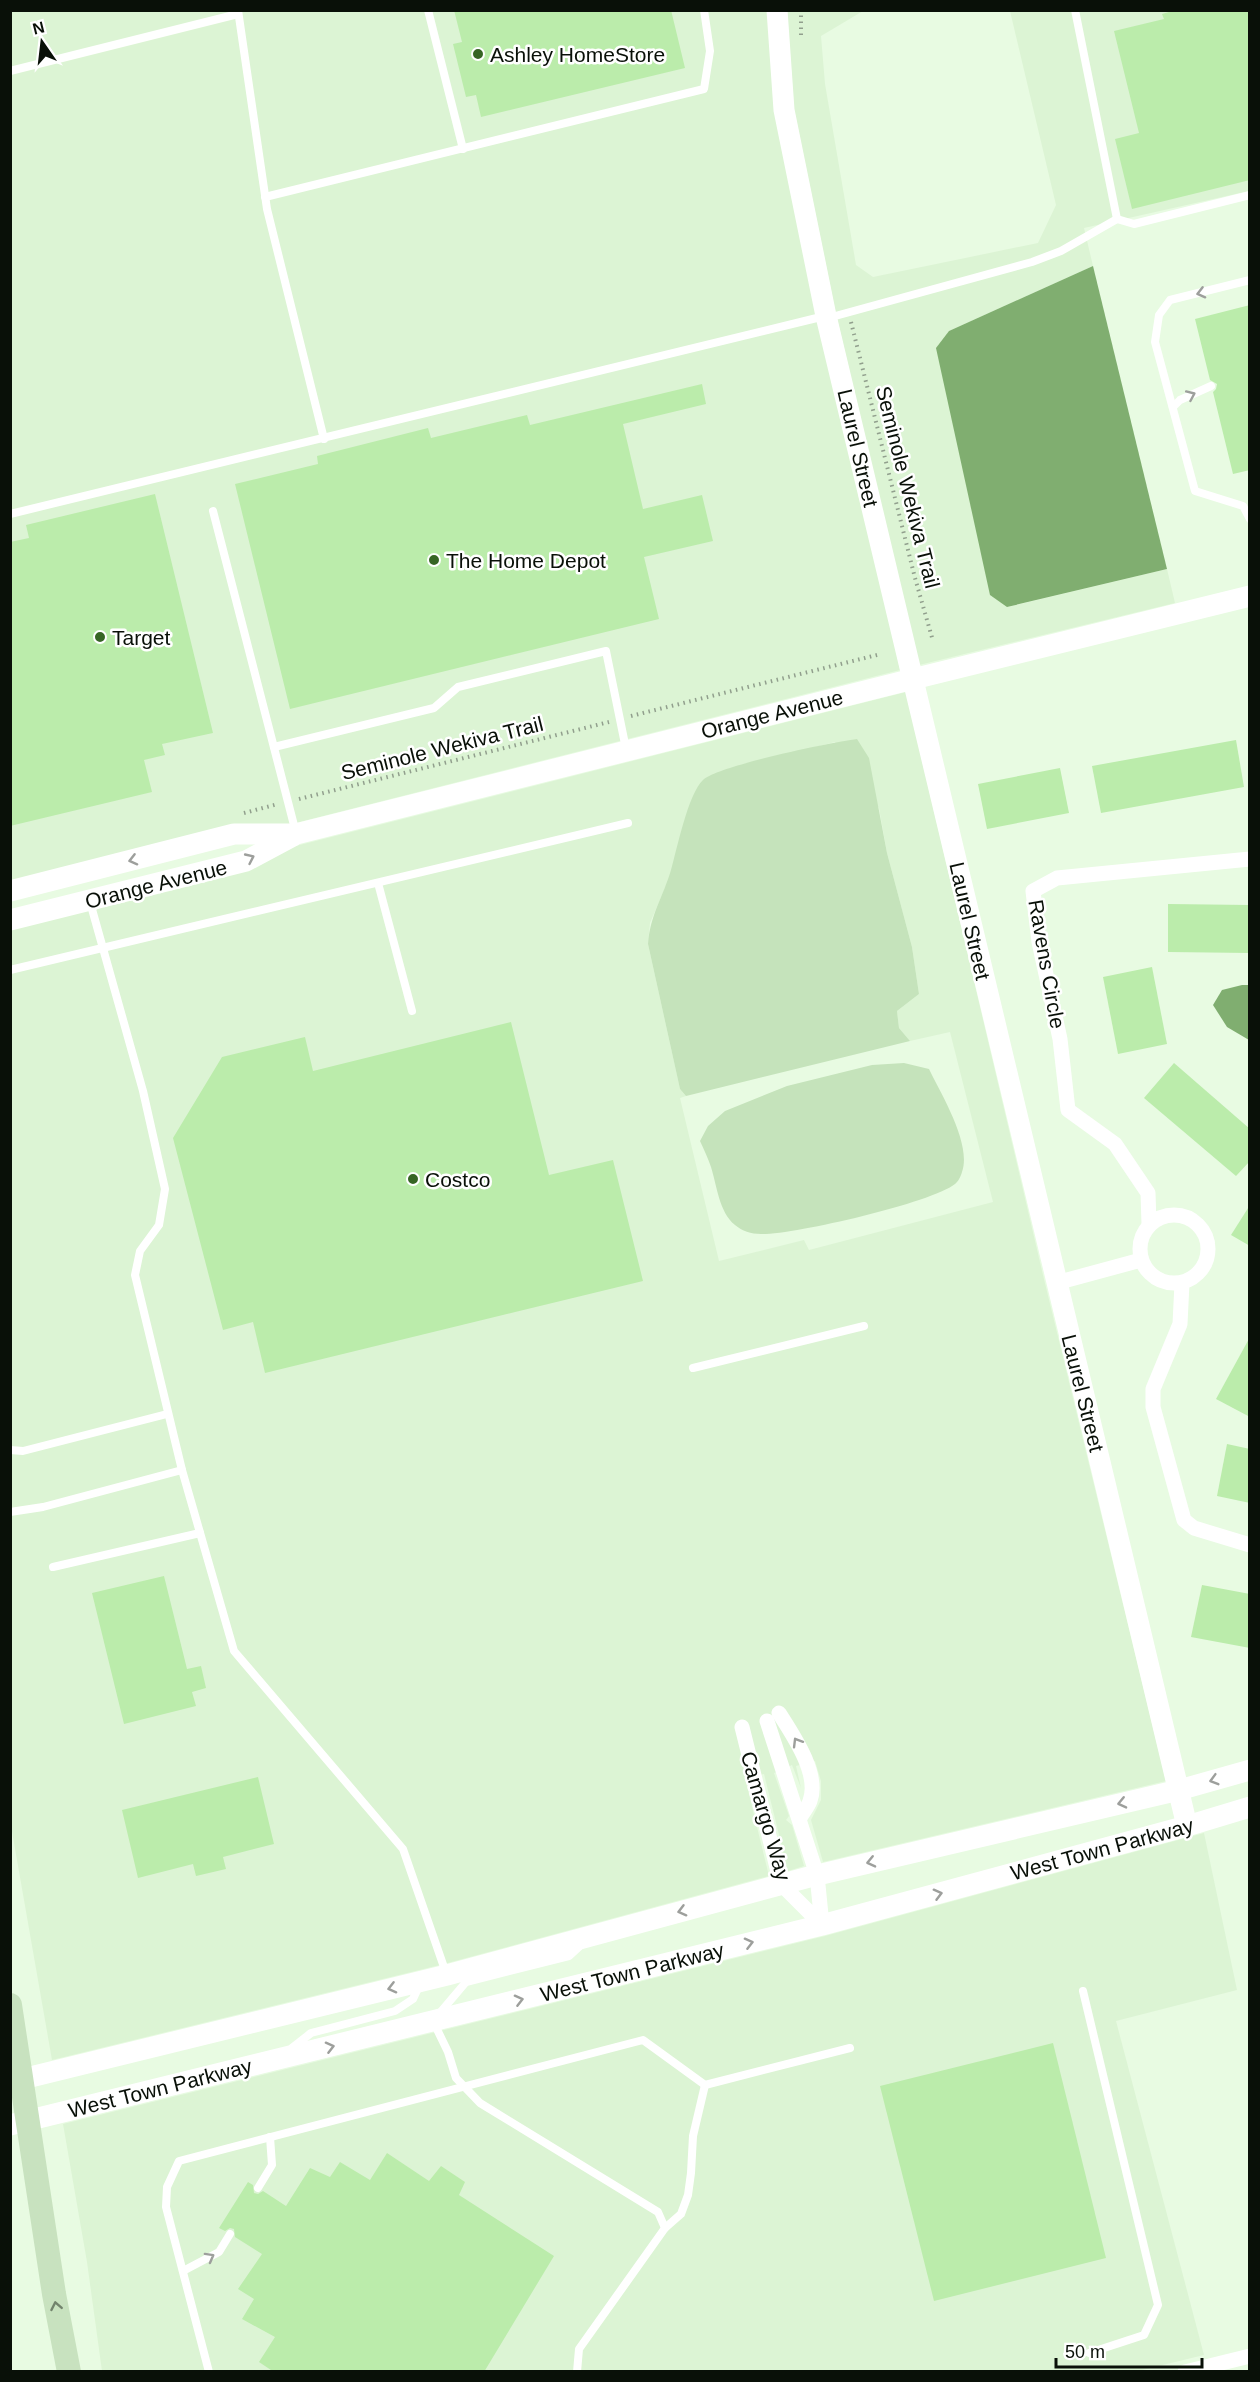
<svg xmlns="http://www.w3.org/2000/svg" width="1260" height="2382" font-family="Helvetica,sans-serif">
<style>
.built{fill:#dcf4d4;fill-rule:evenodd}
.green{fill:#c5e3bb}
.water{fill:#80ae70}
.building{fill:#bbecab}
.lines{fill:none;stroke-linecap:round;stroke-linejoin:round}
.path{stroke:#919f8d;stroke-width:4;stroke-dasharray:1.5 4.5;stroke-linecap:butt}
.lane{stroke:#fff;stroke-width:8}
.street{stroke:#fff;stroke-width:15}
.secondary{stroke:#fff;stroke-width:21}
.primary{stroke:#c8e2bf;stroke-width:24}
.oneway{stroke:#9d9f9c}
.oneway2{stroke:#72846d}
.poi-dot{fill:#366524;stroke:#fff;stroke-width:2}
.labels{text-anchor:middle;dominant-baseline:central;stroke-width:5;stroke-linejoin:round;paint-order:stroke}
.poi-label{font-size:21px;fill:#091008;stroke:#fff;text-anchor:start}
.street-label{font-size:21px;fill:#091008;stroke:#fff}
</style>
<rect width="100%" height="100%" fill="#e8fbe2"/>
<!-- built -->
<g class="built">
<polygon points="11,11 767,11 900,670 11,895"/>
<polygon points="787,11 863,11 821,36 825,84 856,265 873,277 1038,243 1056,205 1010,11 1249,11 1249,191 1084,228 1093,266 949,331 1008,607 1167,569 1175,603 919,665 836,314 794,109"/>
<path d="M906 692 1043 1275 1166 1781 823 1862 811 1820 821 1800V1781L815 1761 796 1766 801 1788 792 1765 774 1773 789 1816 786 1820 792 1825 804 1866 788 1871 764 1774 745 1778 769 1876 444 1964 52 2060 10 1820V918ZM835 742 879 808 887 853 912 947 919 994 897 1011 899 1028 910 1041 950 1032 993 1202 809 1250 804 1240 719 1261 680 1098 686 1096 680 1089 648 944 650 923 668 881 792 753Z"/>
<polygon points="1204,1833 1237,1990 1116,2021 1204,2355 1138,2371 102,2371 87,2262 63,2124 825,1936"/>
</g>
<!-- green -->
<g class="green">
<path d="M857 739 869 758 887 853 912 947 919 994 897 1011 899 1028 910 1041 686 1096 680 1089 648 944C650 915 663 897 671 870 677 849 688 794 703 780 717 766 832 742 857 739Z"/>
<path d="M904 1063 929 1069C941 1094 972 1144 962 1172 961 1176 958 1182 955 1184 931 1203 793 1235 761 1234 751 1234 742 1231 735 1225 719 1212 717 1186 711 1167 708 1158 704 1150 700 1141L708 1126 725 1111 787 1086 872 1065Z"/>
</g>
<!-- water -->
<g class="water">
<polygon points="1093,266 1167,569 1007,607 990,595 936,348 949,331"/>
<polygon points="1242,985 1249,985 1249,1040 1227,1027 1213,1005 1222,990"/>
</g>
<!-- building -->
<g class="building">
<polygon points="454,10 671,10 685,68 481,117 476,95 466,97 453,44 462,42"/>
<polygon points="1176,10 1250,10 1250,180 1132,209 1115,139 1139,133 1114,31 1164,19 1162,14"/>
<polygon points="1250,305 1250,470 1233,474 1213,392 1216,389 1217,384 1210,380 1195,319"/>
<polygon points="702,384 706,404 623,424 643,509 702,495 713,541 644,557 659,619 290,709 235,484 318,464 317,456 428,428 431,438 527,415 530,425"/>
<polygon points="155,494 213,733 162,744 165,755 144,760 152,792 10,826 10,542 29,538 26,525"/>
<polygon points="1236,740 1244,787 1101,813 1092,766"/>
<polygon points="1060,768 1069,813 987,829 978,784"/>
<polygon points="1168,904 1250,905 1250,953 1168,952"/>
<polygon points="1152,967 1167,1044 1118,1054 1103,977"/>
<polygon points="511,1022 549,1175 613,1160 643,1281 265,1373 253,1322 223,1330 173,1138 222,1057 305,1037 313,1071"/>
<polygon points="1174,1063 1250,1129 1250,1161 1236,1176 1144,1098"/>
<polygon points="1250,1205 1250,1246 1231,1235"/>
<polygon points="1250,1337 1250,1417 1216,1399"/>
<polygon points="1227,1444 1250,1449 1250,1503 1217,1496"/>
<polygon points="164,1576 187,1669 201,1666 206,1688 192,1692 196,1706 124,1724 92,1593"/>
<polygon points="1202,1585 1250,1594 1250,1648 1191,1637"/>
<polygon points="258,1777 274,1844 223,1857 226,1869 196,1876 193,1864 138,1878 122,1810"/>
<polygon points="1053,2043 1106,2258 934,2301 880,2086"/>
<polygon points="387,2153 429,2181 441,2166 465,2182 459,2195 554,2256 484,2372 274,2372 259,2362 275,2337 242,2319 254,2299 238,2289 262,2254 235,2237 234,2229 230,2228 225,2231 219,2228 248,2182 253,2185 254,2193 258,2194 263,2191 286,2206 310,2168 330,2177 340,2162 370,2180"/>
</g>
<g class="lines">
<!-- path -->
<g class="path">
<polyline points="801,35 801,10"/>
<polyline points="851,322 915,578 933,641"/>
<polyline points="631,716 881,654"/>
<polyline points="299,799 609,722"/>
<polyline points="244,813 278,804"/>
</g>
<!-- lane -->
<g class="lane">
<polyline points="238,10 267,209 324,439"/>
<polyline points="428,10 463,149"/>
<polyline points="1075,10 1117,219"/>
<polyline points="10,71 238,14"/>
<polyline points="265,197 704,89 710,51 704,10"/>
<polyline points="1250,280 1170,300 1159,315 1155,342 1195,491 1243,506 1250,519"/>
<polyline points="828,318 1032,262 1061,251 1117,219 1134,224 1250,195"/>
<polyline points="1173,407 1180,400 1211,386"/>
<polyline points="213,511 296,833"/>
<polyline points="10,514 825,316"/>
<polyline points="274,747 434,708 458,687 606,651 626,749"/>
<polyline points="378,883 412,1011"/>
<polyline points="90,902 143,1091 165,1189 159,1225 140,1251 135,1275 182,1470 234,1651 403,1849 446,1973"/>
<polyline points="10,970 628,823"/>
<polyline points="693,1368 864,1326"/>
<polyline points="10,1450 23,1451 167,1414"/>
<polyline points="10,1512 43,1507 182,1470"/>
<polyline points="53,1567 200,1533"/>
<polyline points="1083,1991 1158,2305 1144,2335 1089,2353"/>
<polyline points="292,2048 311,2033 395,2011 413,1999 419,1986"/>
<polyline points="258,2188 272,2165 270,2137"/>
<polyline points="665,2228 681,2214 688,2195 691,2173 693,2136 705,2085"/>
<polyline points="183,2271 219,2252 230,2234"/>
<polyline points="209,2372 166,2207 167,2187 179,2161 643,2040 705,2085 850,2048"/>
<polyline points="577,2372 579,2349 665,2228 658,2212 480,2103 456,2078 448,2052 433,2021 466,1982 569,1956 581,1945"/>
</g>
<!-- street -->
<g class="street">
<circle cx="1174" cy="1249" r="34"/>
<polyline points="1149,1224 1148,1193 1115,1144 1068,1110 1060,1039 1039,942 1033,891 1057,878 1250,859"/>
<polyline points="1056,1283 1141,1260"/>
<polyline points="1182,1283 1180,1324 1153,1389 1153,1407 1184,1520 1194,1528 1250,1545"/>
<path d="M779 1713C793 1735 820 1774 810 1801 808 1807 803 1812 800 1818"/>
<polyline points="742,1727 781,1884 822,1925 817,1875 767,1721"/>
<polyline points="1185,2372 1250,2356"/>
</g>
<!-- secondary -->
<g class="secondary">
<polyline points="777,10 784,110 826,316 1187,1826"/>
<polyline points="10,891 234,834 296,834 913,679 1250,596"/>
<polyline points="10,920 246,861 293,836"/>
<polyline points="10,2082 447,1975 809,1877 1179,1790 1250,1770"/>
<polyline points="10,2125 822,1925 1187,1826 1250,1807"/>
</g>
<!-- primary -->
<polyline class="primary" points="10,2005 54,2294 69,2372"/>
</g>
<!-- one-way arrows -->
<defs><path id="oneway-chevron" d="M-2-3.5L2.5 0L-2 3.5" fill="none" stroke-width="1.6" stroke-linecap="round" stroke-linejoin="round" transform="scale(1.5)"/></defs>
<g class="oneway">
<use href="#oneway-chevron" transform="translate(1201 293) rotate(166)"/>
<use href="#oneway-chevron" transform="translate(1191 395) rotate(-24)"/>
<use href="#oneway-chevron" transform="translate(250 858) rotate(-25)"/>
<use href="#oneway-chevron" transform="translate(133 860) rotate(166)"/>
<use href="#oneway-chevron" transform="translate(797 1742) rotate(-121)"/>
<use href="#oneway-chevron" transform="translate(1214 1780) rotate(164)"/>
<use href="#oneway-chevron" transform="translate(1122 1803) rotate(167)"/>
<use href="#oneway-chevron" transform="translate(871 1862) rotate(167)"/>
<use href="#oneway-chevron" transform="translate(938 1894) rotate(-15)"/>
<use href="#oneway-chevron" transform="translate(682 1911) rotate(165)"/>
<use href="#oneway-chevron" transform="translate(749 1943) rotate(-14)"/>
<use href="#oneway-chevron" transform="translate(392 1988) rotate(166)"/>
<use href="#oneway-chevron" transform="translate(519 2000) rotate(-14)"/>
<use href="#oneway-chevron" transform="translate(330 2047) rotate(-14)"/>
<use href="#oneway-chevron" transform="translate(210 2257) rotate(-29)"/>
</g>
<use class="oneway2" href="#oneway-chevron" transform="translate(56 2306) rotate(-101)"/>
<!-- markers -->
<g class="poi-dot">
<circle cx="478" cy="54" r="6"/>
<circle cx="434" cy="560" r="6"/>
<circle cx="100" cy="637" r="6"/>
<circle cx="413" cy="1179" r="6"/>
</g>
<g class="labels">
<!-- poi labels -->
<g class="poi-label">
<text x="490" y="54">Ashley HomeStore</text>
<text x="446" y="560">The Home Depot</text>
<text x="112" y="637">Target</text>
<text x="425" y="1179">Costco</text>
</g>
<!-- street labels -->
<g class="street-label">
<text transform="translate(858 448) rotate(77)">Laurel Street</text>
<text transform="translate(908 487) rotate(76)">Seminole Wekiva Trail</text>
<text transform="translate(772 714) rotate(-14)">Orange Avenue</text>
<text transform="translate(442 748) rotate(-14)">Seminole Wekiva Trail</text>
<text transform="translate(156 884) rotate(-14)">Orange Avenue</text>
<text transform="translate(970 921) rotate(77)">Laurel Street</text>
<text transform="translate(1047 964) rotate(80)">Ravens Circle</text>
<text transform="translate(1083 1393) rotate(76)">Laurel Street</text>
<text transform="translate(766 1816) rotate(74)">Camargo Way</text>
<text transform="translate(1102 1849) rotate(-15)">West Town Parkway</text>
<text transform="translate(632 1972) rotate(-14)">West Town Parkway</text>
<text transform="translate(160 2088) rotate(-14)">West Town Parkway</text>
</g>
</g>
<!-- border -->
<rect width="1260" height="2382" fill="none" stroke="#091008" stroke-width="24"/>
<!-- north arrow -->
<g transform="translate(42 42) rotate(346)" stroke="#ffffff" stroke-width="4.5" paint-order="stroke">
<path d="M0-4.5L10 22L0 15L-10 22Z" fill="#091008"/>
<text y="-9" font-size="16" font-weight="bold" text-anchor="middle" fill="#091008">N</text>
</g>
<!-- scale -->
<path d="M1056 2358v9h146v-9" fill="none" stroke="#091008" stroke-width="3"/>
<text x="1065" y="2358" font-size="18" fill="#091008" stroke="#ffffff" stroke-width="4.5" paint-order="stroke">50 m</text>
</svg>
